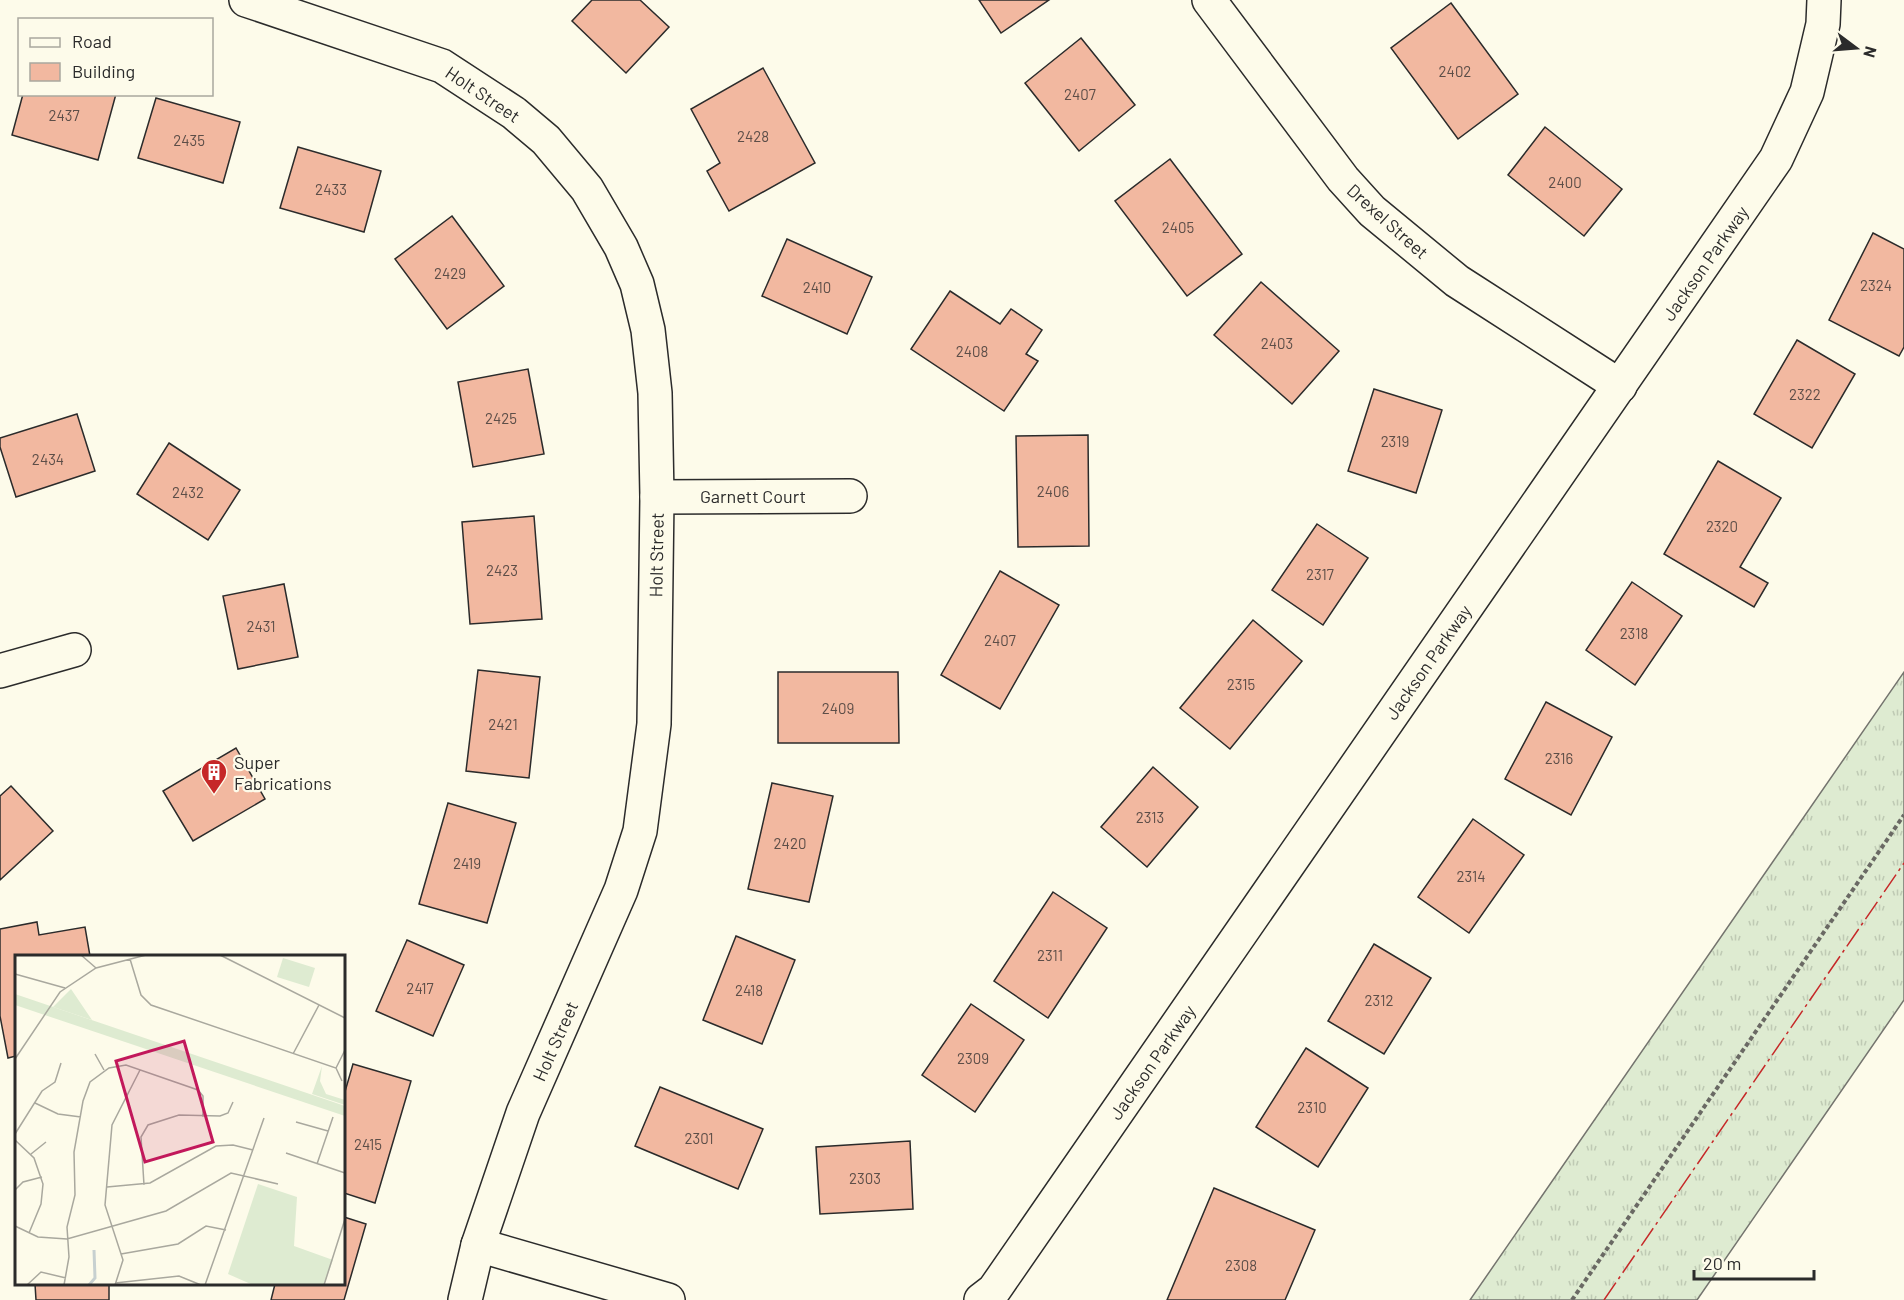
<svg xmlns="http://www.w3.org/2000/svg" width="1904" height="1300" font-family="Barlow,sans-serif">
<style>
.grass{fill:url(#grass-tufts);stroke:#74746e;stroke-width:1.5}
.building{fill:#f2b8a0;stroke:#2b2b2b;stroke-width:1.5}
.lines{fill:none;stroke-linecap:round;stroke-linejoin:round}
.minor-casing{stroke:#2b2b2b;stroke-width:36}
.path{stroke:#6a6964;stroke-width:4;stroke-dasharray:4.5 3;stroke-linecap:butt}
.minor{stroke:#fdfbea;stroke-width:33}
.power{stroke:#c62828;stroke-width:1.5;stroke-dasharray:21 4.5 3 4.5;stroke-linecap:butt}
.labels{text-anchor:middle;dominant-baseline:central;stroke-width:4.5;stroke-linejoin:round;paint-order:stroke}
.number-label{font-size:15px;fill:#5d4e48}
.street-label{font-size:18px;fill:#2b2b2b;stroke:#fdfbea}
.poi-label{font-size:18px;fill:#2b2b2b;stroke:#fdfbea;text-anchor:start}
.inset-river{fill:none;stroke:#c7d0d0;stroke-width:3}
.inset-road{fill:none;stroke:#a9a89e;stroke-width:1.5}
.view{fill:#c2185b;fill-opacity:0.15;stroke:#c2185b;stroke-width:3}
.inset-edge{fill:none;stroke:#2b2b2b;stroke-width:3}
</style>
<defs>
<pattern id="grass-tufts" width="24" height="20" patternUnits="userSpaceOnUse" patternTransform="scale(1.5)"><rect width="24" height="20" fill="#deebd1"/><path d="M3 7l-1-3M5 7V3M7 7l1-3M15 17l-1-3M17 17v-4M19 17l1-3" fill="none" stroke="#bfcab4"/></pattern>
</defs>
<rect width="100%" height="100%" fill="#fdfbea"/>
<!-- grass -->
<polygon class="grass" points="1904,672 1904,1000 1697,1300 1470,1300"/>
<!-- building -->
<g class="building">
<polygon points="592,0 640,0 669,27 626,73 572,21"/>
<polygon points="979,0 1049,0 1001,33"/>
<polygon points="1451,3 1518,94 1458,139 1391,48"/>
<polygon points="1081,38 1135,105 1079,151 1025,83"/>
<polygon points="763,68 815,163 729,211 707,171 720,163 691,109"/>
<polygon points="23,94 116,94 98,160 12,135"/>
<polygon points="156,98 240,122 223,183 138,158"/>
<polygon points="1545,127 1622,189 1584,236 1508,175"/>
<polygon points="298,147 381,171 364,232 280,208"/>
<polygon points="1170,159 1242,254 1187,296 1115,201"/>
<polygon points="452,216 504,286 447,329 395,259"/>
<polygon points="1873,233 1904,249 1904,347 1899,356 1829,320"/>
<polygon points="787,239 872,277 847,334 762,296"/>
<polygon points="1261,282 1339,351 1292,404 1214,335"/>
<polygon points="950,291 1000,324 1011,309 1042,330 1026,354 1038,361 1004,411 911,349"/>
<polygon points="1797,340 1855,374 1812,448 1754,414"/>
<polygon points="528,369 544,454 473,467 458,382"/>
<polygon points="1374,389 1442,410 1416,493 1348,471"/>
<polygon points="77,414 95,471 16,497 0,447 0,438"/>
<polygon points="1088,435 1089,546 1018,547 1016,436"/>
<polygon points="169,443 240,490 208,540 137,494"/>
<polygon points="1718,461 1781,498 1740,567 1768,583 1754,607 1664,554"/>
<polygon points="534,516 542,619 470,624 462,522"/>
<polygon points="1317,524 1368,558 1323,625 1272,590"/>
<polygon points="1000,571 1059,605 1000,709 941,675"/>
<polygon points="1632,582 1682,616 1635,685 1586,650"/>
<polygon points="284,584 298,657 238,669 223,596"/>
<polygon points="1253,620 1302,661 1230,749 1180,708"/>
<polygon points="478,670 540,677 529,778 466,771"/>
<polygon points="778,672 898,672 899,743 778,743"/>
<polygon points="1546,702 1612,737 1571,815 1505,779"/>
<polygon points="236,748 265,799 193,841 163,791"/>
<polygon points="1153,767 1198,807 1147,867 1101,827"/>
<polygon points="772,783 833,796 809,902 748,889"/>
<polygon points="11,786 53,831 0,880 0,796"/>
<polygon points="448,803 516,823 487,923 419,904"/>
<polygon points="1473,819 1524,855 1469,933 1418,897"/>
<polygon points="1053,892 1107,928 1048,1018 994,981"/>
<polygon points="37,922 39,935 85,927 90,956 16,956 16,1056 8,1058 0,1016 0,929"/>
<polygon points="736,936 795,960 762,1044 703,1020"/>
<polygon points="407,940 464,965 433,1036 376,1011"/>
<polygon points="1374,944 1431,978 1384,1054 1328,1021"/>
<polygon points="971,1004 1024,1040 975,1112 922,1075"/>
<polygon points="1306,1048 1368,1088 1318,1167 1256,1127"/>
<polygon points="353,1064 411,1081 375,1203 344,1193 344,1095"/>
<polygon points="660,1087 763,1129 738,1189 635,1146"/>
<polygon points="910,1141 913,1209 820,1214 816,1147"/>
<polygon points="1214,1188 1315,1230 1285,1300 1167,1300"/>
<polygon points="344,1217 366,1224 344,1300 271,1300 275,1284 344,1284"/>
<polygon points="35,1284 109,1284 109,1300 36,1300"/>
</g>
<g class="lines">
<!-- minor casing -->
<g class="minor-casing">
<g id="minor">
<polyline points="246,0 442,66 514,113 546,140 587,189 621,247 637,284 648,330 655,393 657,497 654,724 640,831 621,890 523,1113 478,1245 465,1300"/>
<polyline points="1209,0 1343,179 1372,211 1457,281 1620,386"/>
<polyline points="657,497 850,496"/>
<polyline points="0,671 74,650"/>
<polyline points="478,1245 668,1300"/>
<polyline points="981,1300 994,1290 1776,159 1807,92 1823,24 1824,0"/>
</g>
</g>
<!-- path -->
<polyline class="path" points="1572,1300 1904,815"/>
<!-- minor -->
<use href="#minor" class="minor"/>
<!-- power -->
<polyline class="power" points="1604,1300 1904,863"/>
</g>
<!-- icons -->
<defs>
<g id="building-pin" transform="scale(1.35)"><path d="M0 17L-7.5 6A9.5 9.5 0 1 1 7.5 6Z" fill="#c62828" stroke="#fdfbea"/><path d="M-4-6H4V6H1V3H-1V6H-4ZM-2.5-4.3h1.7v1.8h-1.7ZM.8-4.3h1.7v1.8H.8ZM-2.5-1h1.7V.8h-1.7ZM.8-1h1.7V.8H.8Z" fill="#fff"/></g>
</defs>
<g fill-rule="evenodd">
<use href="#building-pin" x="214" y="772"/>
</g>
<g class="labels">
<!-- number labels -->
<g class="number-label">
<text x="1455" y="71">2402</text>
<text x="1080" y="94">2407</text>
<text x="64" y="115">2437</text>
<text x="753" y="136">2428</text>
<text x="189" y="140">2435</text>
<text x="1565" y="182">2400</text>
<text x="331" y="189">2433</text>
<text x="1178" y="227">2405</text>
<text x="450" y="273">2429</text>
<text x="1876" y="285">2324</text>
<text x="817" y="287">2410</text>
<text x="1277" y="343">2403</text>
<text x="972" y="351">2408</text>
<text x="1805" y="394">2322</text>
<text x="501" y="418">2425</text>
<text x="1395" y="441">2319</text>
<text x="48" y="459">2434</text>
<text x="1053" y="491">2406</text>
<text x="188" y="492">2432</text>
<text x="1722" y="526">2320</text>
<text x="502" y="570">2423</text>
<text x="1320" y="574">2317</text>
<text x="261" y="626">2431</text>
<text x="1634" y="633">2318</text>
<text x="1000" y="640">2407</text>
<text x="1241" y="684">2315</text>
<text x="838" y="708">2409</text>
<text x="503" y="724">2421</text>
<text x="1559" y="758">2316</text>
<text x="1150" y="817">2313</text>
<text x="790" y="843">2420</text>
<text x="467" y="863">2419</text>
<text x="1471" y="876">2314</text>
<text x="1050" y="955">2311</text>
<text x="420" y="988">2417</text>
<text x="749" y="990">2418</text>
<text x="1379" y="1000">2312</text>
<text x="973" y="1058">2309</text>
<text x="1312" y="1107">2310</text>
<text x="699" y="1138">2301</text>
<text x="368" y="1144">2415</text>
<text x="865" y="1178">2303</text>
<text x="1241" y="1265">2308</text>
</g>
<!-- street labels -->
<g class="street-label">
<text transform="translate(483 94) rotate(34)">Holt Street</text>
<text transform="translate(1388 221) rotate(42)">Drexel Street</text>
<text transform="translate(1705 263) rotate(-55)">Jackson Parkway</text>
<text x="753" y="496">Garnett Court</text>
<text transform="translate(656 555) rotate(-89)">Holt Street</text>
<text transform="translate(1428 662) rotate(-55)">Jackson Parkway</text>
<text transform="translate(555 1041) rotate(-66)">Holt Street</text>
<text transform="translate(1152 1062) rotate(-55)">Jackson Parkway</text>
</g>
<!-- poi labels -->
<g class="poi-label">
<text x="234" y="762">Super<tspan x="234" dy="21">Fabrications</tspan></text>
</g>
</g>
<!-- overview -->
<g transform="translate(15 955)">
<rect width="330" height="330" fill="#fdfbea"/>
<path d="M0 39 330 151V161L0 50Z" fill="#deebd1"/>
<path d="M56 34 77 65 38 52ZM307 111 305 126 311 139 330 145V150L297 139ZM243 229 282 242 279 291 318 305 309 330H238L213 319Z" fill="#deebd1"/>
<path d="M268 3 300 13 294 32 262 22Z" fill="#deebd1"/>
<path class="inset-river" d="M74 330 80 323 79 295"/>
<path class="inset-road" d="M66 0 81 13M205 0 330 63M115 4 126 40 136 50 321 113 327 126M0 19 50 33M80 99 89 115M278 99 304 50M0 104 45 37 81 13 131 0M321 113 330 95M20 148 43 159 66 162M281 167 313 176M0 179 27 136 40 127 46 108M0 185 19 203 28 229 26 249 14 278M271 198 330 218M16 199 31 187M302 209 318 162M129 230 126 182 133 170 164 160 205 161 213 158 218 147M92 232 135 228 201 191 218 190 238 195M0 235 8 227 27 222M0 271 23 282 52 284 151 256 216 218 263 229M106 299 163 289 191 271 211 275M100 328 164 321 186 330M12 330 26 317 51 323M49 330 54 302 52 272 60 240 59 197 68 146 75 127 94 113 111 110 183 135 188 141V162M100 330 108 305 90 250 97 170 125 115M190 330 249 163M309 330 330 264"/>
<path class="view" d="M169 86 198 187 130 207 101 106Z"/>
<rect width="330" height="330" class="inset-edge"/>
</g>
<!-- legend -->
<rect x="18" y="18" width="195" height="78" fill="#fdfbea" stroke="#a9a89e" stroke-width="1.5"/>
<rect x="30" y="38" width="30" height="9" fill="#fdfbea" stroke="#a9a89e" stroke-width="1.5"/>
<text x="72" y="48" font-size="18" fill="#2b2b2b">Road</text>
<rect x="30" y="63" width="30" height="18" fill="#f2b8a0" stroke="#a9a89e" stroke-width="1.5"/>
<text x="72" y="78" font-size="18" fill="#2b2b2b">Building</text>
<!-- north arrow -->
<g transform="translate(1856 48) rotate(106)" stroke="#fdfbea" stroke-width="4.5" paint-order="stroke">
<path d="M0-4.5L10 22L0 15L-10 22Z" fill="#2b2b2b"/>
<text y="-9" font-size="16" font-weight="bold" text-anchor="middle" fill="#2b2b2b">N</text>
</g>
<!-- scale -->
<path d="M1694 1270v9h120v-9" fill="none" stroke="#2b2b2b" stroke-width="3"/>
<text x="1703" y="1270" font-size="18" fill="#2b2b2b" stroke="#fdfbea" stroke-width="4.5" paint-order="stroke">20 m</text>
</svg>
